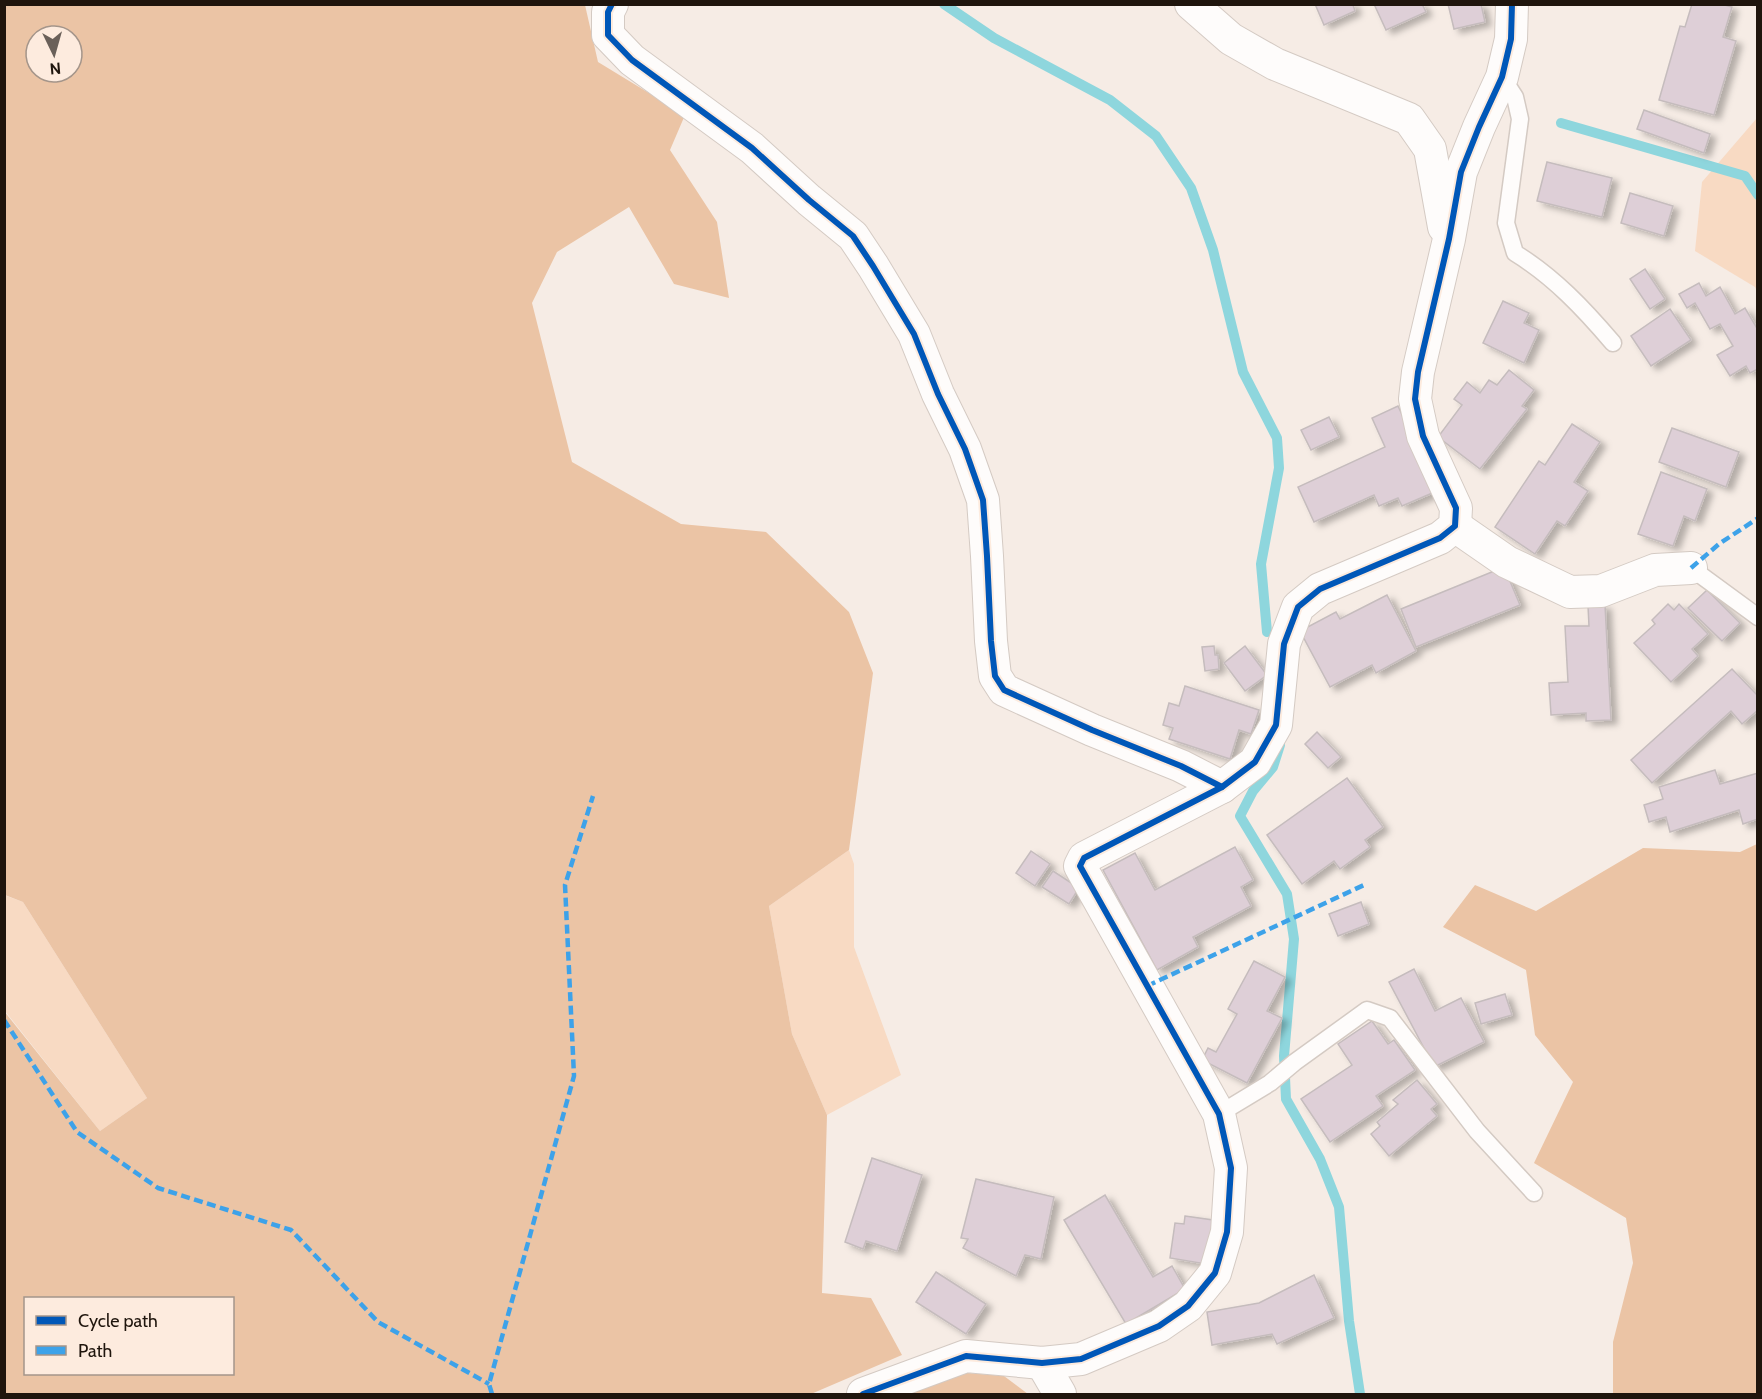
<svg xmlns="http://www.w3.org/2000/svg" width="1762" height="1399" font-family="Cabin,sans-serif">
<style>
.green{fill:#f8dac3}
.forest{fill:#ebc4a5;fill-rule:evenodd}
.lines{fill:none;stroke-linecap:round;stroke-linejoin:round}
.stream{stroke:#8ed6dd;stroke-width:10}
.building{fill:#decfd7;stroke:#c5bcbd;stroke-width:1.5;filter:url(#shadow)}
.service-casing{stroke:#d4cac3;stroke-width:19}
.minor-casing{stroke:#d4cac3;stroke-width:34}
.service{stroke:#fefcfb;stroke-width:16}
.minor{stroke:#fefcfb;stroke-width:32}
.quiet{stroke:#3da2e9;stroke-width:4.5;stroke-dasharray:9 4.5;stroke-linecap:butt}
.cycleway-casing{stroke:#fdebde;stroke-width:10}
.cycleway{stroke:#0057b8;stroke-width:6}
</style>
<defs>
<filter id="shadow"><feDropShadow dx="6" dy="4" stdDeviation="3" flood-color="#0004"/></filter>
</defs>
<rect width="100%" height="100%" fill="#f6ece5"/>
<!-- green -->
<g class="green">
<polygon points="1757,118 1757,291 1755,287 1695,251 1702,182"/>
<polygon points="849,850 854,864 854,947 901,1075 827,1115 792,1034 769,906"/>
<polygon points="4,895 23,902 147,1098 100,1131 5,1011"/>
</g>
<!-- forest -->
<g class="forest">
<path d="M5 5H585L598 62 685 115 670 150 717 222 729 298 674 284 629 207 557 252 532 303 572 462 681 524 766 532 849 612 873 673 849 850 769 906 792 1034 827 1115 822 1293 871 1298 902 1355 811 1394H5L4 1011 100 1131 147 1098 23 902 5 895ZM36 36H72V72H36ZM26 1298H232V1374H26Z"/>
<polygon points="1757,844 1757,1394 1613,1394 1613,1342 1633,1263 1626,1218 1534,1163 1573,1082 1535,1035 1526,970 1443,927 1475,885 1536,911 1643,848 1740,852"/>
<polygon points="956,1372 1004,1376 1028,1394 900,1394"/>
</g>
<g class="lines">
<!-- stream -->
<g class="stream">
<polyline points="944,4 994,38 1110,100 1156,136 1191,188 1213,250 1243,372 1277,438 1279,468 1261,564 1267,632"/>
<polyline points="1561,123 1745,176 1758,195"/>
<polyline points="1280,745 1273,767 1253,791 1240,816 1287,894 1294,939 1284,1056 1286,1099 1320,1159 1339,1207 1349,1321 1360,1394"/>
</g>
</g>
<!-- building -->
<g class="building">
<polygon points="1315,4 1354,4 1353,5 1355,11 1324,25"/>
<polygon points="1374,4 1422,4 1426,12 1386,30"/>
<polygon points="1448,4 1481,4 1485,22 1454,29"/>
<polygon points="1692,4 1721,4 1732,7 1723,37 1736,41 1714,115 1659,100 1680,26 1685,27"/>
<polygon points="1644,110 1710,134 1704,153 1637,129"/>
<polygon points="1547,162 1612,178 1602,217 1537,201"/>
<polygon points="1630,193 1673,206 1664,236 1621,223"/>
<polygon points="1645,269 1665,299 1650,309 1630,279"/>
<polygon points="1699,283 1706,296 1720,287 1735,314 1745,308 1758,330 1758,369 1750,373 1746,366 1730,376 1717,355 1733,346 1720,324 1710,329 1695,303 1687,308 1679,294"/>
<polygon points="1503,301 1529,313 1524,323 1539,330 1524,363 1483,343"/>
<polygon points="1670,309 1691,340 1651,366 1631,336"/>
<polygon points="1509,370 1534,390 1522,406 1527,409 1480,469 1438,437 1462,405 1454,399 1467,382 1480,393 1489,380 1497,385"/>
<polygon points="1398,406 1437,491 1402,506 1398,498 1379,506 1374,495 1314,522 1298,487 1385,447 1372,418"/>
<polygon points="1329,417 1339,437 1311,450 1301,430"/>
<polygon points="1572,424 1600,442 1574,482 1588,491 1565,526 1557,521 1535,554 1495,527 1539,461 1545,465"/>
<polygon points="1672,428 1739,452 1726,487 1659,462"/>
<polygon points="1661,472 1707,489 1695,521 1684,516 1673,546 1638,534"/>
<polygon points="1504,567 1520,605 1416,647 1401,609"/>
<polygon points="1707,590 1740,623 1722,641 1688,608"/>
<polygon points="1387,595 1416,651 1376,673 1372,665 1330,687 1300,631 1336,612 1340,619"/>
<polygon points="1668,604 1674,610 1679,604 1708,634 1692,649 1698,656 1671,682 1634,643 1655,624 1652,620"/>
<polygon points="1605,605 1611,720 1586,721 1586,713 1551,715 1549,683 1568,682 1565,626 1589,626 1588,606"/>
<polygon points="1214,646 1215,655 1218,655 1219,669 1205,671 1202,647"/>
<polygon points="1245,646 1267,675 1245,691 1224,663"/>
<polygon points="1732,669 1758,696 1758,710 1742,724 1731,711 1652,783 1631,760"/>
<polygon points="1185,686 1259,710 1251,734 1239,730 1230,759 1169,739 1173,728 1163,725 1169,703 1179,706"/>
<polygon points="1317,732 1341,757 1328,768 1305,744"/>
<polygon points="1715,770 1720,784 1758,773 1758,819 1743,824 1739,810 1670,832 1666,817 1649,822 1644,805 1663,799 1659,787"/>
<polygon points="1347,778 1383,827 1365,840 1370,847 1340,869 1334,861 1302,884 1267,835"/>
<polygon points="1235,847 1253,880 1241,887 1251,906 1193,937 1198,947 1157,970 1103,870 1135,853 1155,890"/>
<polygon points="1031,851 1050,864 1035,886 1016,873"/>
<polygon points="1053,871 1079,888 1069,904 1042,887"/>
<polygon points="1361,902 1369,924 1338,936 1329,914"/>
<polygon points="1254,961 1285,977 1267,1011 1282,1018 1247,1083 1202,1060 1208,1048 1216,1052 1237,1014 1228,1009"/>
<polygon points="1414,969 1435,1011 1461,998 1484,1042 1434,1067 1389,982"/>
<polygon points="1505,994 1512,1015 1481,1024 1475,1003"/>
<polygon points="1372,1021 1388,1044 1394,1040 1415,1070 1376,1096 1383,1106 1330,1142 1301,1099 1352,1065 1338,1044"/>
<polygon points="1417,1080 1437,1104 1431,1109 1437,1116 1389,1156 1371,1134 1380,1126 1377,1122 1398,1104 1393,1100"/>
<polygon points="872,1158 922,1175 897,1251 866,1241 863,1249 845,1242"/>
<polygon points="976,1179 1054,1197 1041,1259 1025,1255 1016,1276 963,1248 968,1239 961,1238"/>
<polygon points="1105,1195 1153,1277 1172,1266 1185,1289 1126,1324 1064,1220"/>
<polygon points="1185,1216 1213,1220 1206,1264 1170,1258 1175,1223 1184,1224"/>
<polygon points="936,1272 986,1304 966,1334 916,1302"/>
<polygon points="1314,1275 1334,1318 1277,1344 1272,1334 1212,1345 1207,1312 1259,1303"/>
</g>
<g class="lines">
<!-- service casing -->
<g class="service-casing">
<g id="service">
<path d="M1502 77 1515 97 1520 119 1506 223 1515 253C1554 277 1584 309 1613 343"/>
<polyline points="1691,568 1758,617"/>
<polyline points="1219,1114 1270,1083 1295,1062 1367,1010 1390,1018 1477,1131 1534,1193"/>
</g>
</g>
<!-- minor casing -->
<g class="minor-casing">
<g id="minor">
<polyline points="612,4 608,12 608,35 632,60 752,148 809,200 853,236 873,266 914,334 938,394 965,449 983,500 987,556 991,641 995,676 1004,690 1092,730 1181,766 1222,787"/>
<polyline points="1191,4 1231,39 1275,64 1409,119 1430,149 1444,227"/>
<polyline points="1455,526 1507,562 1570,592 1601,591 1655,570 1691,568"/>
<polyline points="1042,1363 1060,1394"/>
<polyline points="863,1394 966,1356 1042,1363 1081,1359 1159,1326 1188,1306 1215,1273 1227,1232 1231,1168 1219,1114 1080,866 1084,858 1222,787 1255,762 1276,725 1284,644 1298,607 1320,589 1440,538 1455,526 1456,508 1423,436 1415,399 1418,372 1449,239 1461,172 1479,127 1502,77 1511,39 1512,4"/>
</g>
</g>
<!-- service -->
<use href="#service" class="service"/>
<!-- minor -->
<use href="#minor" class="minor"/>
<!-- quiet -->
<g class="quiet">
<polyline points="1691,568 1719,544 1758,518"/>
<polyline points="1147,986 1364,885"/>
<polyline points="4,1020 77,1132 158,1188 291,1230 378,1322 489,1384"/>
<polyline points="492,1394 489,1384 574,1076 565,885 593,796"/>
</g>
<!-- cycleway casing -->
<g class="cycleway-casing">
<g id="cycleway">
<polyline points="612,4 608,12 608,35 632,60 752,148 809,200 853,236 873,266 914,334 938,394 965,449 983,500 987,556 991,641 995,676 1004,690 1092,730 1181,766 1222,787"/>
<polyline points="863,1394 966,1356 1042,1363 1081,1359 1159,1326 1188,1306 1215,1273 1227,1232 1231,1168 1219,1114 1080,866 1084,858 1222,787 1255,762 1276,725 1284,644 1298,607 1320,589 1440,538 1455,526 1456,508 1423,436 1415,399 1418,372 1449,239 1461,172 1479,127 1502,77 1511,39 1512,4"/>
</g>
</g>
<!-- cycleway -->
<use href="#cycleway" class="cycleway"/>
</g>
<!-- border -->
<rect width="1762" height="1399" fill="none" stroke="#1f150d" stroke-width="12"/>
<!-- legend -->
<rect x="24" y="1297" width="210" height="78" fill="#fdebde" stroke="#a4958a" stroke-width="1.5"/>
<rect x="36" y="1316" width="30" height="9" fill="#0057b8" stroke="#a4958a" stroke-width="1.5"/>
<text x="78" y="1327" font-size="18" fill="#1f150d">Cycle path</text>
<rect x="36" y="1346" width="30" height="9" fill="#3da2e9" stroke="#a4958a" stroke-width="1.5"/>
<text x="78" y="1357" font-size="18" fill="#1f150d">Path</text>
<!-- north arrow -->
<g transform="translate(54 54) rotate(175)"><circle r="28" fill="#fdebde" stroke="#a4958a" stroke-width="1.5"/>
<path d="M0-4.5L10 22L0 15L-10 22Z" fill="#6a6059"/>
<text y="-9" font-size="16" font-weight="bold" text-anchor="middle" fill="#1f150d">N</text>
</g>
</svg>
